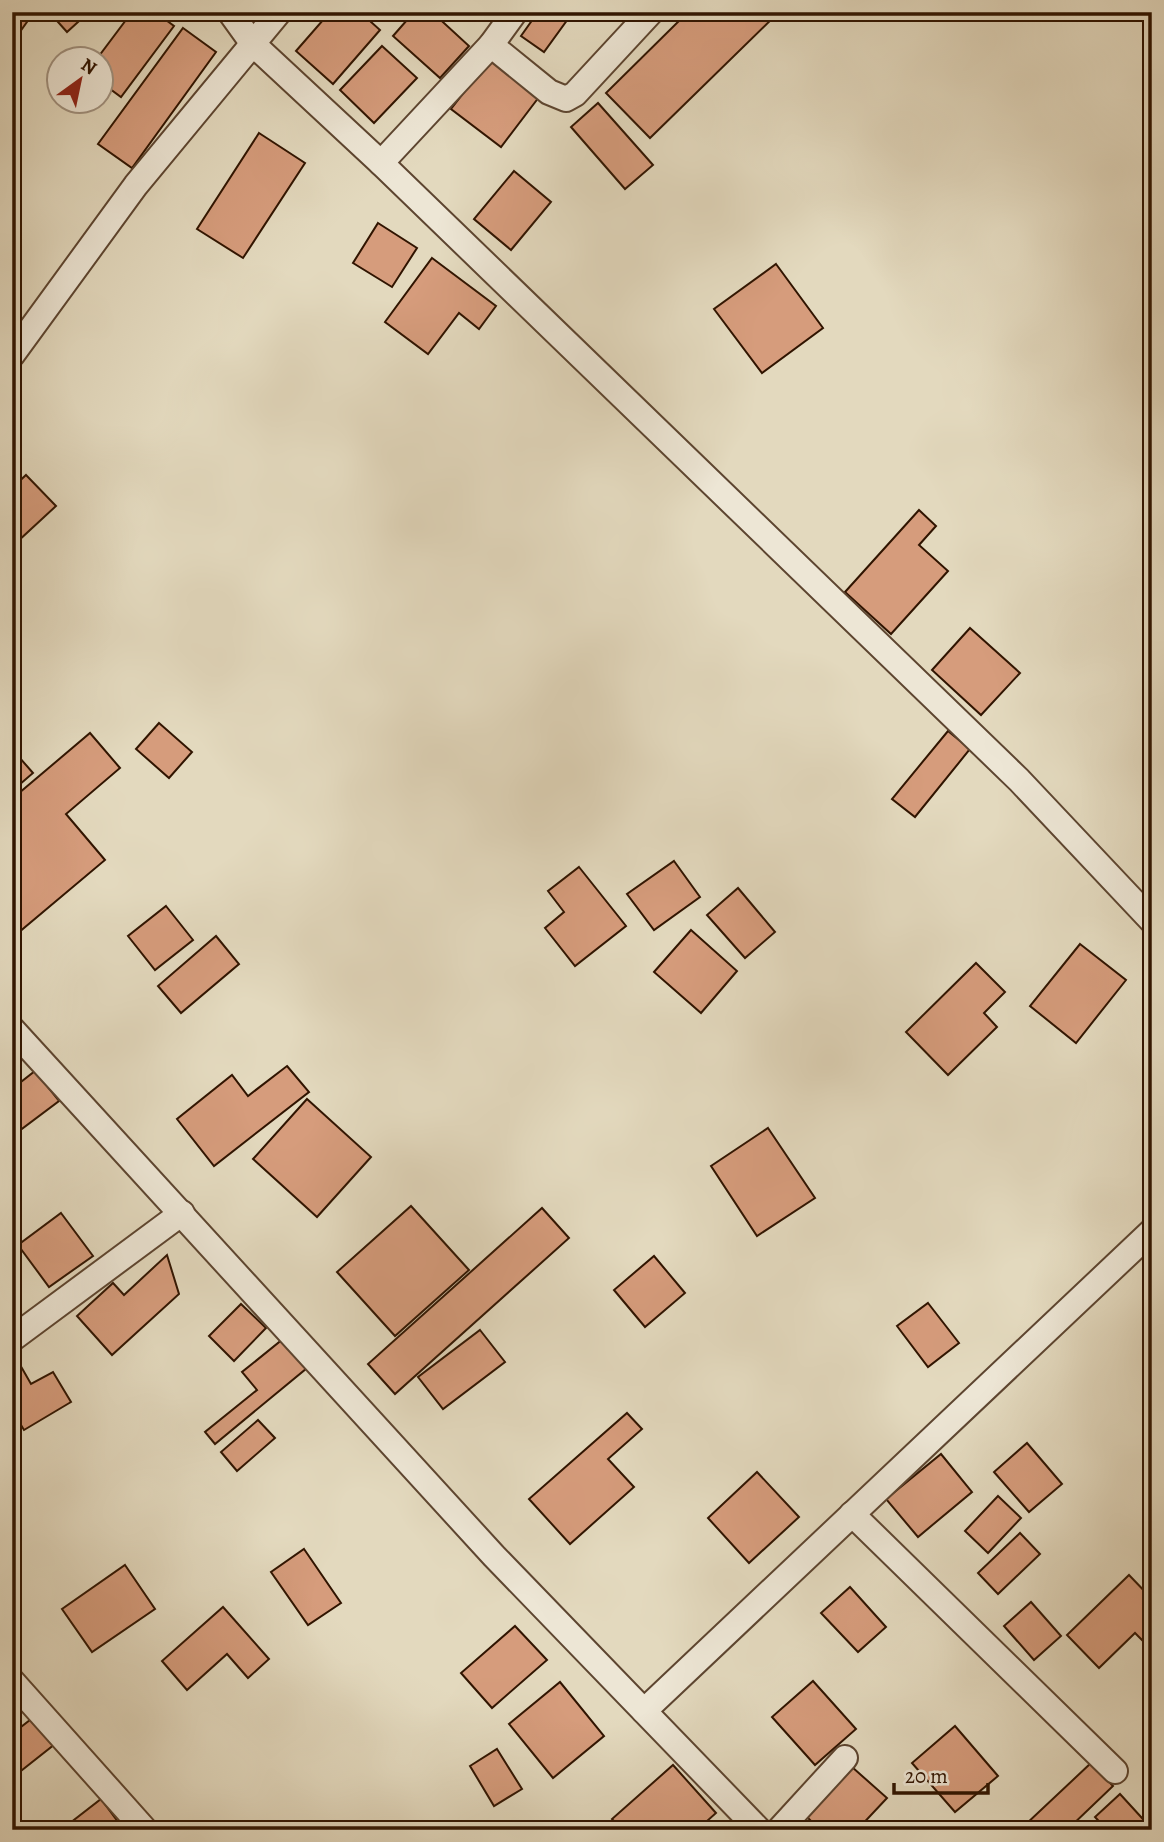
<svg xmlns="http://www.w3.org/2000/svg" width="1164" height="1842" font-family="Alegreya,serif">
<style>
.building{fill:#d69c7c;stroke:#301400;stroke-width:2}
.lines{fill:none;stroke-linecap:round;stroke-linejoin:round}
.minor-casing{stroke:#5d4530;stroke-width:28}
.minor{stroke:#ede6d5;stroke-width:24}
</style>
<rect width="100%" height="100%" fill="#e3d9be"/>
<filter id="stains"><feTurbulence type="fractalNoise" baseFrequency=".00286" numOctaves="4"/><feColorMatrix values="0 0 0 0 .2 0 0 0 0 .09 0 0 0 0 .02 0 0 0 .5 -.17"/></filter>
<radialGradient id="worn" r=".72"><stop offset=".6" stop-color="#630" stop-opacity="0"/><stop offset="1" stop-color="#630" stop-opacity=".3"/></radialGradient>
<!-- building -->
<g class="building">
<polygon points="12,12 34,12 12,43"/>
<polygon points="49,12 89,12 67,32"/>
<polygon points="132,12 155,12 174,26 121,97 102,83 102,60 96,60"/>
<polygon points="330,12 360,12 380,30 333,84 296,51"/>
<polygon points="414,12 432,12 469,46 440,78 393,36"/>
<polygon points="538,12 573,12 544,52 521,36"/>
<polygon points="688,12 779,12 650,138 606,93"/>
<polygon points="183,28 216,52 132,168 98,144"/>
<polygon points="382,46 417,78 374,123 340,90"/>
<polygon points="490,59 539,97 501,147 451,109"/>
<polygon points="598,103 653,165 625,189 571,127"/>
<polygon points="259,133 305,163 243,258 197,229"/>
<polygon points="514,171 551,202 511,250 474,219"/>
<polygon points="378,223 417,248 392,287 353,263"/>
<polygon points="432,258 496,306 479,329 459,313 428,354 385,322"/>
<polygon points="776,264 823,328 762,373 714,309"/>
<polygon points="26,475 56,506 17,542 12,537 12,488"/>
<polygon points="919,510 936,526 919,545 948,571 891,634 845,592"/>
<polygon points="970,628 1020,673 981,715 932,670"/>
<polygon points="159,723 192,752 169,778 136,749"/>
<polygon points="948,731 970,749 915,817 892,799"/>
<polygon points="90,733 120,768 66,814 105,860 12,938 12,799"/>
<polygon points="12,749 33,773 12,791"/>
<polygon points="674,861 700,897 654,930 627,894"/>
<polygon points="579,867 626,926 575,966 545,928 564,912 548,891"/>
<polygon points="738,888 775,932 745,958 707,915"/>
<polygon points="166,906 193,940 155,970 128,936"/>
<polygon points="691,930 737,971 701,1013 654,972"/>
<polygon points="216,936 239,964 181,1013 158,986"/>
<polygon points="1080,944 1126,980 1076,1043 1030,1006"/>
<polygon points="976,963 1005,992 984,1013 997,1027 948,1075 906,1032"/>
<polygon points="287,1066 309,1092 214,1166 177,1119 232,1075 248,1096"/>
<polygon points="35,1071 59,1101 19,1131 12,1122 12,1089"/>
<polygon points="307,1099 371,1157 317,1217 253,1159"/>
<polygon points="768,1128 815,1198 757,1236 711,1166"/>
<polygon points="411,1206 469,1270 395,1336 337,1272"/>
<polygon points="542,1208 569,1238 395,1394 368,1364"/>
<polygon points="61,1213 93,1256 49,1287 18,1245"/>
<polygon points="167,1255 179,1294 112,1355 77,1316 113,1283 124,1295"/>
<polygon points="654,1256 685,1293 645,1327 614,1290"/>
<polygon points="928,1303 959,1343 928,1367 897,1326"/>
<polygon points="241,1304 266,1328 234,1361 209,1336"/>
<polygon points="480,1330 505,1362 443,1409 418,1377"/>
<polygon points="283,1339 307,1368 215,1444 205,1432 257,1390 242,1372"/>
<polygon points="19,1363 31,1384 53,1372 71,1402 24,1430 12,1410 12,1367"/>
<polygon points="627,1413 642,1429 608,1459 634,1487 570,1544 529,1499"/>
<polygon points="258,1420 275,1438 237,1471 221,1452"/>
<polygon points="1027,1443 1062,1484 1029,1512 994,1472"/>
<polygon points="941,1454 972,1492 918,1537 886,1499"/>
<polygon points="757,1472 799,1517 749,1563 708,1518"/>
<polygon points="998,1496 1021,1518 988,1553 965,1531"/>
<polygon points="1020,1533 1040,1554 998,1594 978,1573"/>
<polygon points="304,1549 341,1603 308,1625 271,1572"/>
<polygon points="125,1565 155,1609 92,1652 62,1609"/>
<polygon points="1129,1575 1152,1599 1152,1650 1135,1633 1099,1668 1067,1635"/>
<polygon points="850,1587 886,1627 858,1652 821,1613"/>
<polygon points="1031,1602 1061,1636 1034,1660 1004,1626"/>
<polygon points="223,1607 269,1659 248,1678 227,1654 187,1690 162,1661"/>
<polygon points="515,1626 547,1660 492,1708 461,1673"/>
<polygon points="813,1681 856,1729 815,1765 772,1717"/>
<polygon points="560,1682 604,1736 553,1778 509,1724"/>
<polygon points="39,1713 60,1740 12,1778 12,1734"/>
<polygon points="955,1726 998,1776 955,1812 912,1763"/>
<polygon points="497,1749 522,1789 494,1806 470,1766"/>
<polygon points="1091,1763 1113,1786 1067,1830 1030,1830 1025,1825"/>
<polygon points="673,1765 716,1813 697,1830 622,1830 612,1819"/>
<polygon points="852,1767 887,1798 857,1830 820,1830 806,1816"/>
<polygon points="1120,1794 1152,1829 1152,1830 1107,1830 1095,1817"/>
<polygon points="101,1799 124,1830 61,1830"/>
</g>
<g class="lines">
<!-- minor casing -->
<g class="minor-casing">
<g id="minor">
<polyline points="230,12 253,44 381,163 1019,780 1152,921"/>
<polyline points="491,45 515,12"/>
<polyline points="381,163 491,45 549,92 566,99 575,94 651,12"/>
<polyline points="12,355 136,185 279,12"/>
<polyline points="12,1029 494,1556 759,1830"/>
<polyline points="12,1339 182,1213"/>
<polyline points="852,1514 1115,1771"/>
<polyline points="12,1681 145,1830"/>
<polyline points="644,1711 1152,1231"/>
<polyline points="779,1830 845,1758"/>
</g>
</g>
<!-- minor -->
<use href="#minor" class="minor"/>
</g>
<!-- margin -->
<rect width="1164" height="1842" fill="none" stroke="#e3d9be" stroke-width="42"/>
<rect x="14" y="14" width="1136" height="1814" fill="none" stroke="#301400" stroke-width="3.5"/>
<rect x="21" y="21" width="1122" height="1800" fill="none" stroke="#301400" stroke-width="2"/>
<!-- north arrow -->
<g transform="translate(80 80) rotate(33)"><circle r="33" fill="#ede6d5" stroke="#a19280" stroke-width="2"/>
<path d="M0-5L12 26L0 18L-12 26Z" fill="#8f2418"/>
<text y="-10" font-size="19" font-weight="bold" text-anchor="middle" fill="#301400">N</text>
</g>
<!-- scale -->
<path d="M894 1783v10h94v-10" fill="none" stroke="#301400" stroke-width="3.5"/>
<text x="905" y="1783" font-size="21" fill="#301400" stroke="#ede6d5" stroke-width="5" paint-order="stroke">20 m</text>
<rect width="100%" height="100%" filter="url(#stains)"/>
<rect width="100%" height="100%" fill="url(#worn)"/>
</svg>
